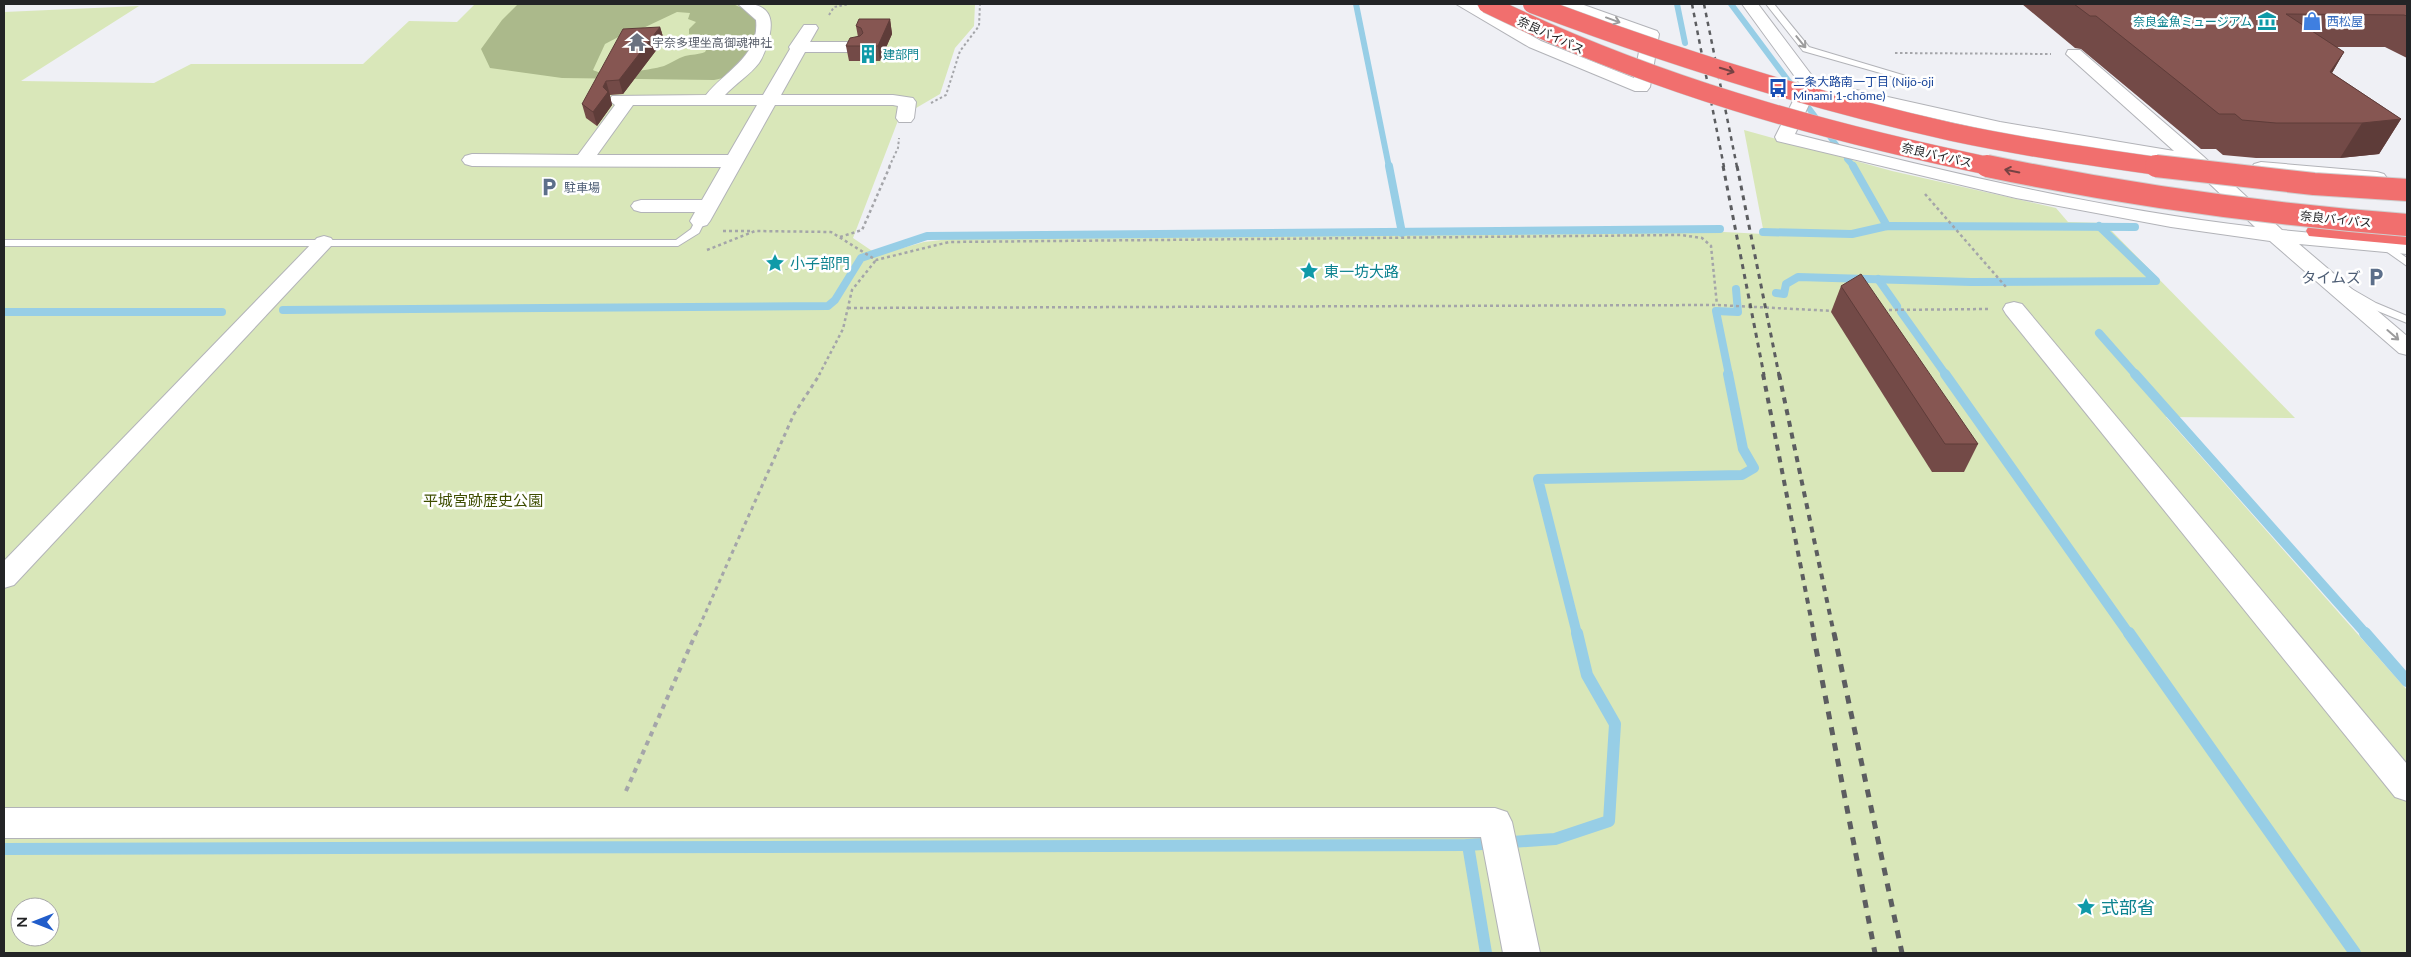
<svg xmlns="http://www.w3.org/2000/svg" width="2411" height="957" font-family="Lato,'Noto Sans JP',sans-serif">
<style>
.green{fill:#d9e7b9;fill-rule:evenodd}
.forest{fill:#abb98b;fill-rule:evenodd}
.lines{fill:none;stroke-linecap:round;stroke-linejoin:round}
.stream-far3{stroke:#97cee6;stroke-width:6}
.stream-far2{stroke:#97cee6;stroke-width:8}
.stream-far1{stroke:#97cee6;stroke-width:10}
.stream{stroke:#97cee6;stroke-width:12}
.lane-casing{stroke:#b2b3b8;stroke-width:2}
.street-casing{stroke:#b2b3b8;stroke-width:2}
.highway-casing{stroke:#cfcfcf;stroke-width:1}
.path-far3{stroke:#a4a5a9;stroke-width:2;stroke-dasharray:2.5 2.5;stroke-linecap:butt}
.path-far2{stroke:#a4a5a9;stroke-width:2.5;stroke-dasharray:3 3;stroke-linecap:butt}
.path-far1{stroke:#a4a5a9;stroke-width:3;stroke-dasharray:4 4;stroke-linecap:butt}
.path{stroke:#a4a5a9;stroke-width:4;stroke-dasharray:5 5;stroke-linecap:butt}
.lane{fill:#fff;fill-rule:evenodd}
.street{fill:#fff;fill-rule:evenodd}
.highway{fill:#f16f6e;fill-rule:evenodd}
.rail-far3{stroke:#5c5d60;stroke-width:2.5;stroke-dasharray:4.5 4.5;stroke-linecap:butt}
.rail-far2{stroke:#5c5d60;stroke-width:3;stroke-dasharray:5 5;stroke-linecap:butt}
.rail-far1{stroke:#5c5d60;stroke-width:4;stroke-dasharray:6 6;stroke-linecap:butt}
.rail{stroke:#5c5d60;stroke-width:5;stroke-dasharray:8 8;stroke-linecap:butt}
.highway-bridge-far1-casing{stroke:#cfcfcf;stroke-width:19;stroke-linecap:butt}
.highway-bridge-casing{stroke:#cfcfcf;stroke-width:24;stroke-linecap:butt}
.highway-bridge-far1{stroke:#f16f6e;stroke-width:18}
.highway-bridge{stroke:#f16f6e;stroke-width:22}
.wall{fill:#734a47}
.shaded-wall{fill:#5e3c39}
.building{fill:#865652;stroke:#5e3c39}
.oneway{stroke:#9c9c9d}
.oneway2{stroke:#754243}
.labels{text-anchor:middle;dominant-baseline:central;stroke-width:5;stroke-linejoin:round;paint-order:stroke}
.far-culture-label{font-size:12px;fill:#0d838f;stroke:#fff;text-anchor:end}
.far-shop-label{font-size:12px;fill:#366cbe;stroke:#fff;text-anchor:start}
.far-street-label{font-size:12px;fill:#232426;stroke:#fff}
.far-worship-label{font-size:12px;fill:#5b616d;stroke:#fff;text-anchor:start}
.far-transit-label{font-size:12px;fill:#164399;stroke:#fff;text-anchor:start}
.far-service-label{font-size:12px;fill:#4e5e75;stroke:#fff;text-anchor:start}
.culture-label{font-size:15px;fill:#0d838f;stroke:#fff;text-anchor:start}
.service-label{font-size:15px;fill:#4e5e75;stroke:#fff;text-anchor:end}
.park-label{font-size:15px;fill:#3e4d00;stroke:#fff}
.near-culture-label{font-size:18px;fill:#0d838f;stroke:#fff;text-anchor:start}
</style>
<rect width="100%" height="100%" fill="#eff0f5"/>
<!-- green -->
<path class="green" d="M475 4H975L974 26 955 48 940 94 899 118 853 238 878 255 924 242 950 239 1704 231 1764 234 1744 130 1892 171 2056 208 2068 222 2104 223 2295 418 2166 417 2407 690V953H4V12L139 6 21 81 154 83 191 64H363L409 21 457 22ZM20 907H50V937H20Z"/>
<!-- forest -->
<path class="forest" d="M518 4H733L753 13C756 20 760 30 758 37 753 58 735 77 714 80L562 78 490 68 481 49 502 20ZM677 12 690 13 688 19 696 22 689 29V34L709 36 711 41 705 52C698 55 692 54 685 56 678 58 671 63 664 66 651 70 604 77 593 70L605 44 626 33 639 30Z"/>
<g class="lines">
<!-- stream-far3 -->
<g class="stream-far3">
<polyline points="1356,4 1389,167"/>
<polyline points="1677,4 1685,43"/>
<polyline points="1731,4 1837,146"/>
<polyline points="1847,159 1854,167"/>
</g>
<!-- stream-far2 -->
<g class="stream-far2">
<polyline points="1389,166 1402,233"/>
<polyline points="1853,166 1887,226"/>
<polyline points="1763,232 1852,234 1887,226 2135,227"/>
<polyline points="1878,279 1897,306"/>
<polyline points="1776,293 1784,294 1786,284 1798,277 1971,282 2156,281 2099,226"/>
<polyline points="283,310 828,306 835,300 861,258 927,236 1720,229"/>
<polyline points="4,312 222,312"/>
<polyline points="1901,312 1946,375"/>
<polyline points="2099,333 2136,375"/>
<polyline points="1729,375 1716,311 1738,312 1736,289"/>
</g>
<!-- stream-far1 -->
<g class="stream-far1">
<polyline points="1945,374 2129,634"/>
<polyline points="2135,374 2366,634"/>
<polyline points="1577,634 1538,479 1742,475 1754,468 1743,449 1728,374"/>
</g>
<!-- stream -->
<g class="stream">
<polyline points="2129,633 2355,953"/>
<polyline points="2365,633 2407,681"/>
<polyline points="1468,845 1486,953"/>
<polyline points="4,849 1468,845 1555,839 1609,821 1615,724 1587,675 1577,633"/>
</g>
<!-- lane casing -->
<g class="lane-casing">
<g id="lane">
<polygon points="1766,4 1774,4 1809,47 1916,79 1912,82 1803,51"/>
<polygon points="700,218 705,221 699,233 678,246 4,246 4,240 676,240 691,229 696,219"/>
<polygon points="2387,244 2407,258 2407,266 2383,249 2383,245"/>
<polygon points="2350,288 2376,303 2407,316 2407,323 2368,307 2346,293 2344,291"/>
</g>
</g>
<!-- street casing -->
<g class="street-casing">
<g id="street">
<path d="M738 4C770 2 776 17 767 45 765 51 763 57 759 63 750 75 736 83 725 95H763L790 49 789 47 804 25H816L818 28 810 42H856L862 44 864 47 862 50 856 52H805L781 95H893L913 98 916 102 914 118 911 122H899L896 118 898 106 893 105H775L710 221 707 225 700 227 693 225 690 221 695 212H641L634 210 631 206 634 202 641 200H702L721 167 472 166 465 164 462 160 465 156 472 154 578 155 615 105 609 100 612 96 706 95C725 71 760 56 756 20ZM633 105H757L728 155H597Z"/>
<polygon points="1456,4 1475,4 1541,41 1634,78 1642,36 1562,7 1559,4 1581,4 1657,31 1659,34 1650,87 1647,91 1635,91 1529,47"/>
<path d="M1742 4H1758L1816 81 2000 122 2174 151 2066 54 2068 50H2080L2203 156 2282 230 2407 242V254L2299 244 2407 336V355L2399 353 2270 241 2171 227 2016 198 1777 141 1775 137 1801 85ZM1815 92 2000 133 2096 151 2189 164 2255 227C2100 209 1946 172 1795 134Z"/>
<polygon points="2261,162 2377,172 2384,174 2387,178 2384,182 2377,184 2254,172 2251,168 2254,164"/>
<polygon points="324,236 331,238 334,242 331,246 14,585 4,588 4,561 317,238"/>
<polygon points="2014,302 2022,304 2407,764 2407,801 2395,797 2006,314 2003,309 2006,304"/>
<polygon points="4,808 1495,808 1507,812 1512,822 1540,953 1503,953 1481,837 4,838"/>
</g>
</g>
<!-- highway casing -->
<g class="highway-casing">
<polygon id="highway" points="2317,225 2407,232 2407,245 2309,236 2306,231 2309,226"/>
</g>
<!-- path-far3 -->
<g class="path-far3">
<polyline points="829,15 834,7 849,4"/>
<polyline points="1895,53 2051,54"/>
<polyline points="931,103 946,95 960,51 979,26 980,4"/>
<polyline points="889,167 898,148 899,138"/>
</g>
<!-- path-far2 -->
<g class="path-far2">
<polyline points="1925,194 2006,287"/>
<polyline points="723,231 752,231"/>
<polyline points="840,237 862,230 890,166"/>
<polyline points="707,250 755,231 831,232 876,260 949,242 1681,235 1702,238 1711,246 1717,305"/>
<polyline points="848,308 1717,305 1834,311"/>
<polyline points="1883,310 1989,309"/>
<polyline points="819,375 843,329 852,290 876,260"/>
</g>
<!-- path-far1 -->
<polyline class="path-far1" points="696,634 794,414 820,374"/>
<!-- path -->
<polyline class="path" points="626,791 696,633"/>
<!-- lane -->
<use href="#lane" class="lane"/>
<!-- street -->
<use href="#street" class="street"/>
<!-- highway -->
<use href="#highway" class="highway"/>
<!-- rail-far3 -->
<g class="rail-far3">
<polyline points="1692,4 1724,167"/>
<polyline points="1704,4 1737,167"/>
</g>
<!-- rail-far2 -->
<g class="rail-far2">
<polyline points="1723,166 1764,375"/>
<polyline points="1737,166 1779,375"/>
</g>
<!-- rail-far1 -->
<g class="rail-far1">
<polyline points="1763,374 1814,634"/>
<polyline points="1779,374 1834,634"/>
</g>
<!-- rail -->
<g class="rail">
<polyline points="1813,633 1875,953"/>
<polyline points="1834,633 1902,953"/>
</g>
<!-- highway-bridge-far1 casing -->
<g class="highway-bridge-far1-casing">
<g id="highway-bridge-far1">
<path d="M1487 4C1648 83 1819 131 1993 167"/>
<path d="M1532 4C1669 56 1809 100 1952 132 2022 147 2093 157 2164 167"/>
</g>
</g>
<!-- highway-bridge casing -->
<g class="highway-bridge-casing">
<g id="highway-bridge">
<path d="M1987 166C2126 195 2266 214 2407 225"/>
<polyline points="2156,166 2314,184 2407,190"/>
</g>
</g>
<!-- highway-bridge-far1 -->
<use href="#highway-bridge-far1" class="highway-bridge-far1"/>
<!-- highway-bridge -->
<use href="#highway-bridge" class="highway-bridge"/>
</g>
<!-- wall -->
<g class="wall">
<polygon points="2022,4 2407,4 2407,58 2385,47 2337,47 2344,52 2332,73 2401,119 2379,154 2340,158 2256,158 2223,155 2216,149 2201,149 2081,49 2075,48"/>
<polygon points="890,19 892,34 880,61 849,61 846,46 858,37 856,26"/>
<polygon points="660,27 664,40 623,94 610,95 610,96 612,105 597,126 586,118 582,104"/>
<polygon points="1841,286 1978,444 1964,472 1932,472 1831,312"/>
</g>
<!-- shaded-wall -->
<g class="shaded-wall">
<polygon points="890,19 892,34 880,61 878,46"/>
<polygon points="660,27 664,40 623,94 619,80"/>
<polygon points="2344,52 2325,85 2330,72"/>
<polygon points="606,81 610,95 610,96 612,105 597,126 593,112 603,87"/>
<polygon points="2401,119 2379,154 2340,158 2362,123"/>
</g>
<!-- building -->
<g class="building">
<polygon points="2074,4 2407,4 2407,16 2404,15 2286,14 2344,52 2330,72 2401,119 2362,123 2276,123 2242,120 2235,114 2219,114 2096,16 2090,16"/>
<polygon points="859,19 890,19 878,46 846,46 850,38 860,36 863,33 861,28 856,26"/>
<polygon points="660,27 619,80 606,81 603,87 608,92 593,112 582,104 623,29"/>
<polygon points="1861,274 1978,444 1945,444 1841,286"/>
</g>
<!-- one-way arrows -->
<defs><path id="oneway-shaft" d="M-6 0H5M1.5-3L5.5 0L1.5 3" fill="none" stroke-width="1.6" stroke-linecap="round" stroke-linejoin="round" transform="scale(1.25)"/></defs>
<g class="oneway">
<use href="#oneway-shaft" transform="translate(1613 20) rotate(20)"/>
<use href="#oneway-shaft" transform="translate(1801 42) rotate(51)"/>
<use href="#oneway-shaft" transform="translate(2393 335) rotate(41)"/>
</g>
<g class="oneway2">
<use href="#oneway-shaft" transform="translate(1727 70) rotate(17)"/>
<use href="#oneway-shaft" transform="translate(2012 171) rotate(-169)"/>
</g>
<!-- icons -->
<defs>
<g id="museum-bare" transform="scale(1.5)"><path d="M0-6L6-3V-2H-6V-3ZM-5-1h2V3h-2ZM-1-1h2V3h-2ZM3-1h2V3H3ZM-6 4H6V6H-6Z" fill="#0f9aa8" stroke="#fff" stroke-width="2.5" paint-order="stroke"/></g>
<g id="shop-bare" transform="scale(1.5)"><path d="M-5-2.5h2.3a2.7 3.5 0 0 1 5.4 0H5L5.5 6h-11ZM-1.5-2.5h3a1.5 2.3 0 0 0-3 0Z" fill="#3f7fe0" stroke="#fff" stroke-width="2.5" paint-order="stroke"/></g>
<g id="temple-bare" transform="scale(1.5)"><path d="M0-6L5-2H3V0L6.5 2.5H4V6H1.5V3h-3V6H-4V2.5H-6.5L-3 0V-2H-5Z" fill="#6b7280" stroke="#fff" stroke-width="2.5" paint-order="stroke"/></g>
<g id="building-bare" transform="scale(1.5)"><path d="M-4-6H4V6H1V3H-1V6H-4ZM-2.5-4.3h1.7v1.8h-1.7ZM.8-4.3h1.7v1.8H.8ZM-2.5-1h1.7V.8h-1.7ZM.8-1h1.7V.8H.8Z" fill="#0f9aa8" stroke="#fff" stroke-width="2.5" paint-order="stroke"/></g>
<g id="bus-bare" transform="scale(1.5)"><path d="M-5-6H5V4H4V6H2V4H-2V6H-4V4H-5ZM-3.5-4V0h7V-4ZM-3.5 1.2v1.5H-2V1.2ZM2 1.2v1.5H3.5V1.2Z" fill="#1a4fb4" stroke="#fff" stroke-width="2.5" paint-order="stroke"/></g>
<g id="parking-bare" transform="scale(1.5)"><path d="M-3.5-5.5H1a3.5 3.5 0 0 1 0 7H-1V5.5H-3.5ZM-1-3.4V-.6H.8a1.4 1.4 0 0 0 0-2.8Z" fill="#5c6f8a" stroke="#fff" stroke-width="2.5" paint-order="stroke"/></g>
<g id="sight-bare" transform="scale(1.5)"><path d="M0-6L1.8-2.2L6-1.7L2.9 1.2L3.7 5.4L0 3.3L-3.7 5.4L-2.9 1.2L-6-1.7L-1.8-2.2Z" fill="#0f9aa8" stroke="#fff" stroke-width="2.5" paint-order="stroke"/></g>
</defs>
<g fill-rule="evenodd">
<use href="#museum-bare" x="2267" y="21"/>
<use href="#shop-bare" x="2312" y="21"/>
<use href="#temple-bare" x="637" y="42"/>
<use href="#building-bare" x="868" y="54"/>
<use href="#bus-bare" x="1778" y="88"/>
<use href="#parking-bare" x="549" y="187"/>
<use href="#sight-bare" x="775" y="263"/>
<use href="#sight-bare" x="1309" y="271"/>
<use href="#parking-bare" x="2376" y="277"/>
<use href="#sight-bare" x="2086" y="907"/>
</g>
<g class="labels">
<!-- far-culture labels -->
<g class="far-culture-label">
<text x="2252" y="21">奈良金魚ミュージアム</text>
<text x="883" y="54" text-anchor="start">建部門</text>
</g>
<!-- far-shop labels -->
<g class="far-shop-label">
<text x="2327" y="21">西松屋</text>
</g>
<!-- far-street labels -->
<g class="far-street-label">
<text transform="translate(1551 35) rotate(25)">奈良バイパス</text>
<text transform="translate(1937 155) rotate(13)">奈良バイパス</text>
<text transform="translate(2336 219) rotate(6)">奈良バイパス</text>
</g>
<!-- far-worship labels -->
<g class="far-worship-label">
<text x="652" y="42">宇奈多理坐高御魂神社</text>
</g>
<!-- far-transit labels -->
<g class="far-transit-label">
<text x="1793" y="81">二条大路南一丁目 (Nijō-ōji<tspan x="1793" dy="14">Minami 1-chōme)</tspan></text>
</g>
<!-- far-service labels -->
<g class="far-service-label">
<text x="564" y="187">駐車場</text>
</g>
<!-- culture labels -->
<g class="culture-label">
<text x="790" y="263">小子部門</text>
<text x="1324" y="271">東一坊大路</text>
</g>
<!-- service labels -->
<g class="service-label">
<text x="2361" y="277">タイムズ</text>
</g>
<!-- park labels -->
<g class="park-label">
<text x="483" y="500">平城宮跡歴史公園</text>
</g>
<!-- near-culture labels -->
<g class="near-culture-label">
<text x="2101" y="907">式部省</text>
</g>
</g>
<!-- border -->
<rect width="2411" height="957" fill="none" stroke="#232426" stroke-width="10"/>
<!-- north arrow -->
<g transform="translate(35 922) rotate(270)"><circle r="24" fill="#ffffff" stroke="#a7a7a8"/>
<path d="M0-4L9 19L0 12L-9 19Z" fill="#215dca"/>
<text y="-8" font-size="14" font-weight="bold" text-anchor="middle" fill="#232426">N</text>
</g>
</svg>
